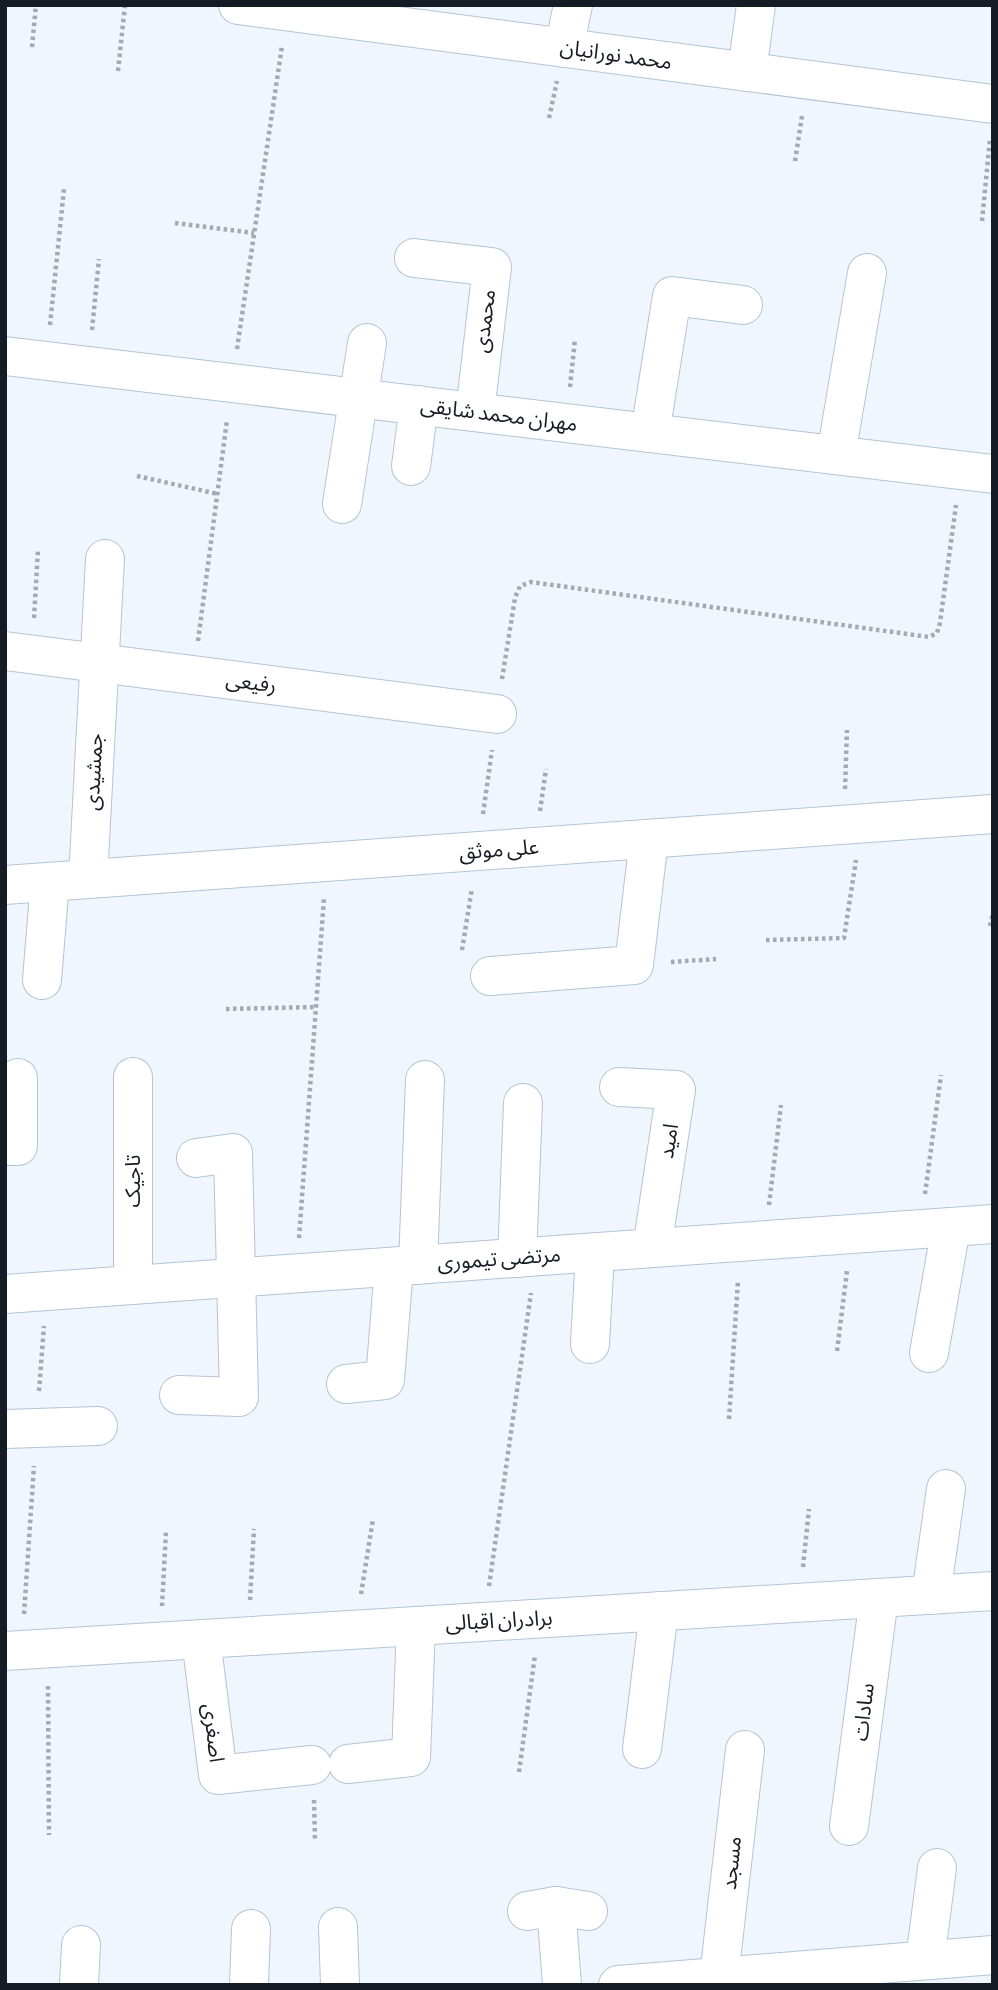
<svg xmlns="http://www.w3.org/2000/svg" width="998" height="1990" font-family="'Alegreya Sans','Noto Sans Arabic',sans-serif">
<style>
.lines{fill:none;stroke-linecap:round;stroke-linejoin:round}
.street-casing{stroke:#b4c4d5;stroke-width:40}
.path{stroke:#a4aab2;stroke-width:4.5;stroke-dasharray:3.5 3.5;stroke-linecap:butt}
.street{stroke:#fff;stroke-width:38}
.labels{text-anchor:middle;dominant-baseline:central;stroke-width:7;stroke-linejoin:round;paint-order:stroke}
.street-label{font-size:21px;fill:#161c23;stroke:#fff}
</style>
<rect width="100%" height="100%" fill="#f0f6fe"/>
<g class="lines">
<!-- street casing -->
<g class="street-casing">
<g id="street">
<polyline points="238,5 993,104"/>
<polyline points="564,48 573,5"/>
<polyline points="747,72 756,5"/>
<polyline points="414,258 492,267 475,412"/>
<polyline points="5,356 993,474"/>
<polyline points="650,433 672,296 743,305"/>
<polyline points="836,455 867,273"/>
<polyline points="411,466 419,405"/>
<polyline points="342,504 367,343"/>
<polyline points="5,651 497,714"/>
<polyline points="88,879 105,559"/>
<polyline points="5,885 993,814"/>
<polyline points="490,976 634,965 649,839"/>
<polyline points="42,980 50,882"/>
<polyline points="133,1077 133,1285"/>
<polyline points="619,1087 676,1090 652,1248"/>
<polyline points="5,1146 18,1146 18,1078"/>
<polyline points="517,1258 523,1103"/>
<polyline points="418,1265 425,1080"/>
<polyline points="5,1294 993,1224"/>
<polyline points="590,1344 595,1253"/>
<polyline points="929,1353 951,1227"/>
<polyline points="346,1384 385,1380 394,1267"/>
<polyline points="179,1395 239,1397 233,1153 196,1158"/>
<polyline points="5,1429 98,1426"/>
<polyline points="931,1595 946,1489"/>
<polyline points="201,1639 218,1775 312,1765"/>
<polyline points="5,1651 993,1591"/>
<polyline points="642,1749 659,1611"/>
<polyline points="348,1764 411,1757 416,1626"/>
<polyline points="849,1826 879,1598"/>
<polyline points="556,1906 562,1985"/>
<polyline points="527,1911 556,1906 588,1911"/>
<polyline points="338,1927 340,1985"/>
<polyline points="925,1960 937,1868"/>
<polyline points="719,1977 745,1750"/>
<polyline points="79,1985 81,1945"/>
<polyline points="249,1985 251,1929"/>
<polyline points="618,1985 993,1955"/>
</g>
</g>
<!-- path -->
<g class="path">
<polyline points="32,47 36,5"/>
<polyline points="118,71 125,5"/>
<polyline points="549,118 557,81"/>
<polyline points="795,161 802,116"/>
<polyline points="982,221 990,139"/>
<polyline points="175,223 254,233"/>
<polyline points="50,325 64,189"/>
<polyline points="92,330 99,259"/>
<polyline points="237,349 282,46"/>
<polyline points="570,387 575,339"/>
<polyline points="137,476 218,494"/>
<polyline points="34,618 38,550"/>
<polyline points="198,641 227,420"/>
<polyline points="502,679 515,598 520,586 531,582 929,637 937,633 940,623 956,505"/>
<polyline points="845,789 847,730"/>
<polyline points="540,811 546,769"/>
<polyline points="483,814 492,750"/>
<polyline points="990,926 993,913"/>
<polyline points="766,940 844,938 856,860"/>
<polyline points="462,950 472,888"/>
<polyline points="671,962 716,959"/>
<polyline points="226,1009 316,1007"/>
<polyline points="925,1194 941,1075"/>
<polyline points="769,1205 781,1105"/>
<polyline points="299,1238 324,898"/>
<polyline points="837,1351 847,1271"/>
<polyline points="39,1391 44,1326"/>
<polyline points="729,1419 738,1280"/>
<polyline points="803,1567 809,1509"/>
<polyline points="489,1586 531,1293"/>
<polyline points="361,1594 373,1519"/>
<polyline points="250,1600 254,1529"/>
<polyline points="162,1606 166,1532"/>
<polyline points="24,1614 34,1466"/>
<polyline points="48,1686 49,1835"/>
<polyline points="519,1772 535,1655"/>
<polyline points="314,1800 315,1841"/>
</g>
<!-- street -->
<use href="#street" class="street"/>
</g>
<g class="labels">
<!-- street labels -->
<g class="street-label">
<text transform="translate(616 55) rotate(8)">محمد نورانیان</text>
<text transform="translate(485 321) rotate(-83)">محمدی</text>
<text transform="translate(499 415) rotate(7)">مهران محمد شایقی</text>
<text transform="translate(251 683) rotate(7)">رفیعی</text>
<text transform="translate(94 772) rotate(-87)">جمشیدی</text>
<text transform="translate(499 850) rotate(-4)">علی موثق</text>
<text transform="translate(669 1141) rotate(-81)">امید</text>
<text transform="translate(133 1181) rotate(-90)">تاجیک</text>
<text transform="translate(499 1259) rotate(-4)">مرتضی تیموری</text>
<text transform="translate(499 1621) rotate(-3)">برادران اقبالی</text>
<text transform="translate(864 1712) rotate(-83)">سادات</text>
<text transform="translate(213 1733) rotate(83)">اصغری</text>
<text transform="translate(732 1863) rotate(-84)">مسجد</text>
</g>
</g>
<!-- border -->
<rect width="998" height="1990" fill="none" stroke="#161c23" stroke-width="14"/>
</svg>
